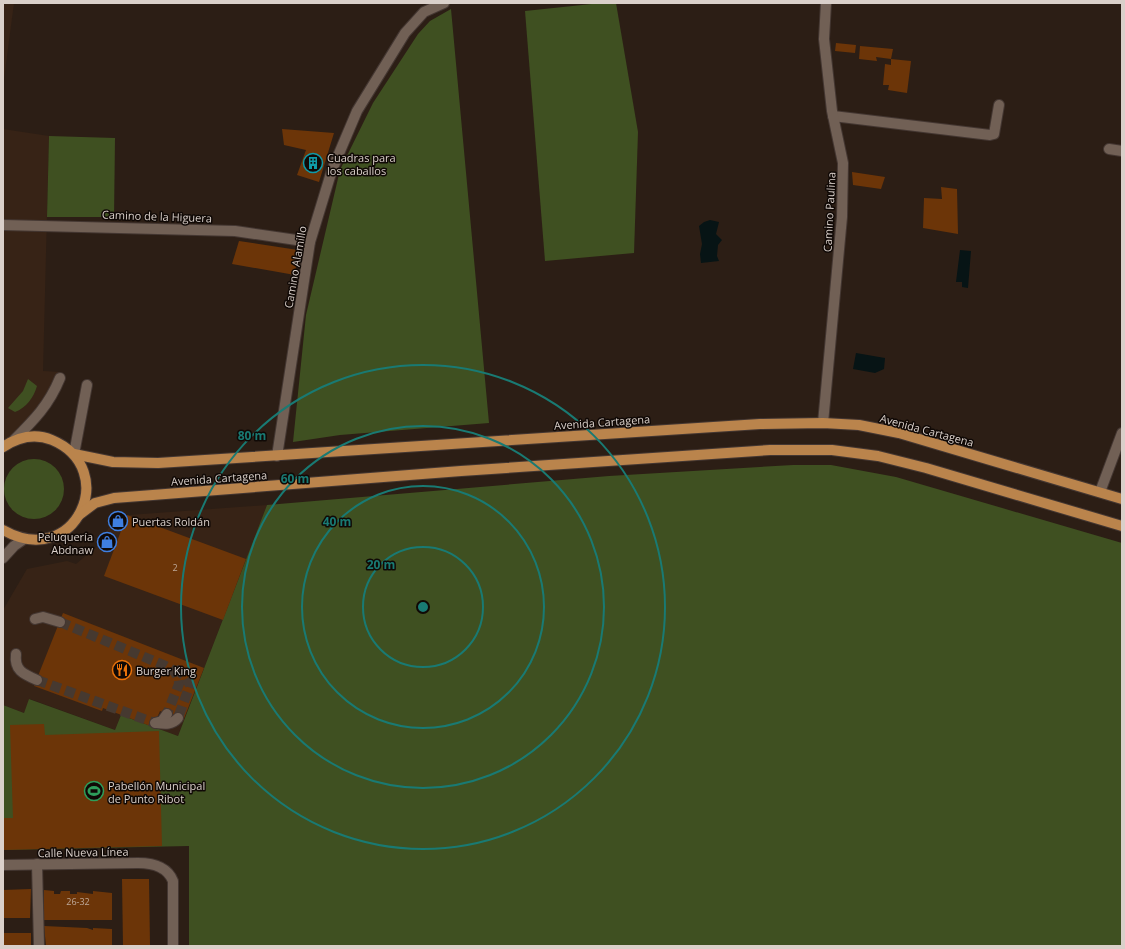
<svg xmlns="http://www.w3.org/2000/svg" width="1125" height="949" font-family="'Open Sans',sans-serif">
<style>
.built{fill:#372316}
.green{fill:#3f5021}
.water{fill:#071415}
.building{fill:#6c3508}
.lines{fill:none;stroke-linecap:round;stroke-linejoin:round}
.minor-tunnel{stroke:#463930;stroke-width:10;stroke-dasharray:10 5;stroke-linecap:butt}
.minor-casing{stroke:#443732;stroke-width:12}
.major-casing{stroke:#443732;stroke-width:12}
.minor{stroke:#716055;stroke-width:10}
.major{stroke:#ba844c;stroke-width:10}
.ring{fill:none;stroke:#197a73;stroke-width:2}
.labels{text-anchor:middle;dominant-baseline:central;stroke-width:3;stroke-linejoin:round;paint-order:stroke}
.number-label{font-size:9px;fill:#bea99a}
.poi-label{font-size:11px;fill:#dad0ca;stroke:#100906;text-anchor:start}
.street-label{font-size:11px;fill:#dad0ca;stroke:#100906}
.centre{fill:#197a73;stroke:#100906;stroke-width:2}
.ring-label{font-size:12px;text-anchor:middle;font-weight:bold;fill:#197a73;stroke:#100906;stroke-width:3;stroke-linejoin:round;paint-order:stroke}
</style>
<rect width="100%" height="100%" fill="#2c1e15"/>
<!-- built -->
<g class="built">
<polygon points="3,3 14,3 3,87"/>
<polygon points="3,129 49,136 43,371 61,372 52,397 3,447"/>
<polygon points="267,505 178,736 121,715 115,730 30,699 24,713 3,705 3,610 27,569 67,561 76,564 100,544 115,516"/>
</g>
<!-- green -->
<g class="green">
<polygon points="601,3 616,3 638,132 634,253 545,261 525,11"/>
<polygon points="451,9 489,423 340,435 293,442 306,315 340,170 373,103 418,34 430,21"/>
<polygon points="49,136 115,138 114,217 47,217"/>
<path d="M28 379 37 386C34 397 26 408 15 412L8 408 23 391Z"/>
<circle cx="34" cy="489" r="30"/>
<polygon points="793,465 831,465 896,477 1122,543 1122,946 189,946 189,846 3,850 3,705 24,713 29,699 115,730 121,715 178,736 267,505 609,476"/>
</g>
<!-- water -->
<g class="water">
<polygon points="710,220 719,222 716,234 722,240 718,245 717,256 719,261 701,263 700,254 702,244 699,226 704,222"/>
<polygon points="960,250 971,251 968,288 962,287 962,282 956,282"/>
<polygon points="856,353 885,358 884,369 875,373 853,369"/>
</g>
<!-- building -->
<g class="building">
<polygon points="836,43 856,45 855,53 835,51"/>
<polygon points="860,46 893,49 891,59 911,61 907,93 888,90 889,85 883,85 885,64 891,65 891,59 876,57 877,61 859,59"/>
<polygon points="282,129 334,133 319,182 297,175 306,150 284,145"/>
<polygon points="852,172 885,177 881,189 853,185"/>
<polygon points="941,187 957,189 958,234 923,228 924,198 942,199"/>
<polygon points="239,241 298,250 295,275 232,264"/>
<polygon points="127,515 246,559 223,620 104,576"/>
<polygon points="63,613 204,668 183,721 160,711 153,727 103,708 102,711 34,686"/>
<polygon points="44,724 45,735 159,731 162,846 3,850 3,818 13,818 10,725"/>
<polygon points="122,879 149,879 150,946 123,946"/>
<polygon points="31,889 30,918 3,918 3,890"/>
<polygon points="44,890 54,891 54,894 60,894 61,891 70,891 70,894 77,894 77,892 93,894 93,891 112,893 112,920 44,920"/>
<polygon points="44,926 87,928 93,930 93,928 112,929 112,946 46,946"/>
<rect x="3" y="933" width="28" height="13"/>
</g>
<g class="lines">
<!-- minor-tunnel -->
<g class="minor-tunnel">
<path d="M60 622 166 666C173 670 179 674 179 684L167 714"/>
<polyline points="175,669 184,675 190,685 178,718"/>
<polyline points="37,680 155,723"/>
</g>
<!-- minor casing -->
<g class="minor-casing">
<g id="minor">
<polyline points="833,116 990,135 994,134 999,105"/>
<polyline points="1109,149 1122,151"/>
<polyline points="3,225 235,231 310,242"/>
<polyline points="823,423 842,217 843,163 832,111 824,39 826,3"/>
<path d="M14 440C34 420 49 405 60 378"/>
<polyline points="74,454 87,385"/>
<polyline points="277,456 310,242 332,170 357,111 405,33 424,12 444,3"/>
<polyline points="1100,492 1122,433"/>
<polyline points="3,558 14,546 24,539"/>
<polyline points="35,619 43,617 60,622"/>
<path d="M16 654C14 670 23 674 37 680"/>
<polyline points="155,723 162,721 167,714"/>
<path d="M156 723C165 724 172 725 178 718"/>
<polyline points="37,864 39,946"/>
<path d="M3 865 138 863C152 863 167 866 173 881V946"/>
</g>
</g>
<!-- major casing -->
<g class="major-casing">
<g id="major">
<path d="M3 447C18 437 35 433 52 440 121 469 76 571 3 530"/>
<polyline points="74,454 113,462 158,463 760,424 823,423 859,425 899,433 1122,499"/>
<polyline points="79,515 95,503 114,498 461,471 770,450 832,450 878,456 926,468 1122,526"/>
</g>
</g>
<!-- minor -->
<use href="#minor" class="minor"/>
<!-- major -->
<use href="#major" class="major"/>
</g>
<!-- distance rings -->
<g class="ring">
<circle cx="423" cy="607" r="60"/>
<circle cx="423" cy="607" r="121"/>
<circle cx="423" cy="607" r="181"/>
<circle cx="423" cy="607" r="242"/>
</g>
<!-- icons -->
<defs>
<g id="building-ring" transform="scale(1)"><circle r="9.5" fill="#100906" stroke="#0f9aa8" stroke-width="1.5"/><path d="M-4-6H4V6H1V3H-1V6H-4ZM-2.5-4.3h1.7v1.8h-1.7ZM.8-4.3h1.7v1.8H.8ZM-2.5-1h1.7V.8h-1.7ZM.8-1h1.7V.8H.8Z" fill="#0f9aa8"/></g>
<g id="shop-ring" transform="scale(1)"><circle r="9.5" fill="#100906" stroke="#3f7fe0" stroke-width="1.5"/><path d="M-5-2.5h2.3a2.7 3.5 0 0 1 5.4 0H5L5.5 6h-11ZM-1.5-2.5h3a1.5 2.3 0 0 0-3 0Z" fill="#3f7fe0"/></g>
<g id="restaurant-ring" transform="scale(1)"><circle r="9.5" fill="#100906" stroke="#e8710a" stroke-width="1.5"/><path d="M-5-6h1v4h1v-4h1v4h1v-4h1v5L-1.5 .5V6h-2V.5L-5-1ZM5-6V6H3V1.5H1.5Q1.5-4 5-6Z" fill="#e8710a"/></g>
<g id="stadium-ring" transform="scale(1)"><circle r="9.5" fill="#100906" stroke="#2e9e5b" stroke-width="1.5"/><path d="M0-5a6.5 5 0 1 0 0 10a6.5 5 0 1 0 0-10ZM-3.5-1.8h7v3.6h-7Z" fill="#2e9e5b"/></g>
</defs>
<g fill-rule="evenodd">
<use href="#building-ring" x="313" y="163"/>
<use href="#shop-ring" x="118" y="521"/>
<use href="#shop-ring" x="107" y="542"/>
<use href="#restaurant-ring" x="122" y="670"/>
<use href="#stadium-ring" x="94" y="791"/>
</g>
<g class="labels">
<!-- number labels -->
<g class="number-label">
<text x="175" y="567">2</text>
<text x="78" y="901">26-32</text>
</g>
<!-- poi labels -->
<g class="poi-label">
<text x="327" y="157">Cuadras para<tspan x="327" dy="13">los caballos</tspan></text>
<text x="132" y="521">Puertas Roldán</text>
<text x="93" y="536" text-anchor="end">Peluquería<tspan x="93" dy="13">Abdnaw</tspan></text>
<text x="136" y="670">Burger King</text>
<text x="108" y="785">Pabellón Municipal<tspan x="108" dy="13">de Punto Ribot</tspan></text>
</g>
<!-- street labels -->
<g class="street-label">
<text transform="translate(829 212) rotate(-87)">Camino Paulina</text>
<text transform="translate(157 216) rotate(2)">Camino de la Higuera</text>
<text transform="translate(295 267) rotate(-80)">Camino Alamillo</text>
<text transform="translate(602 422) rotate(-4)">Avenida Cartagena</text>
<text transform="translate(927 430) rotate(15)">Avenida Cartagena</text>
<text transform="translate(219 478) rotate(-4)">Avenida Cartagena</text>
<text transform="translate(83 852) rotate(-1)">Calle Nueva Línea</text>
</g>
</g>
<circle cx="423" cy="607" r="6" class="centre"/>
<g class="ring-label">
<text x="252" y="440">80 m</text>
<text x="295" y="483">60 m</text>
<text x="337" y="526">40 m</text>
<text x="381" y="569">20 m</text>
</g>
<!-- border -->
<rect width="1125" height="949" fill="none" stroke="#dad0ca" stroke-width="8"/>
</svg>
